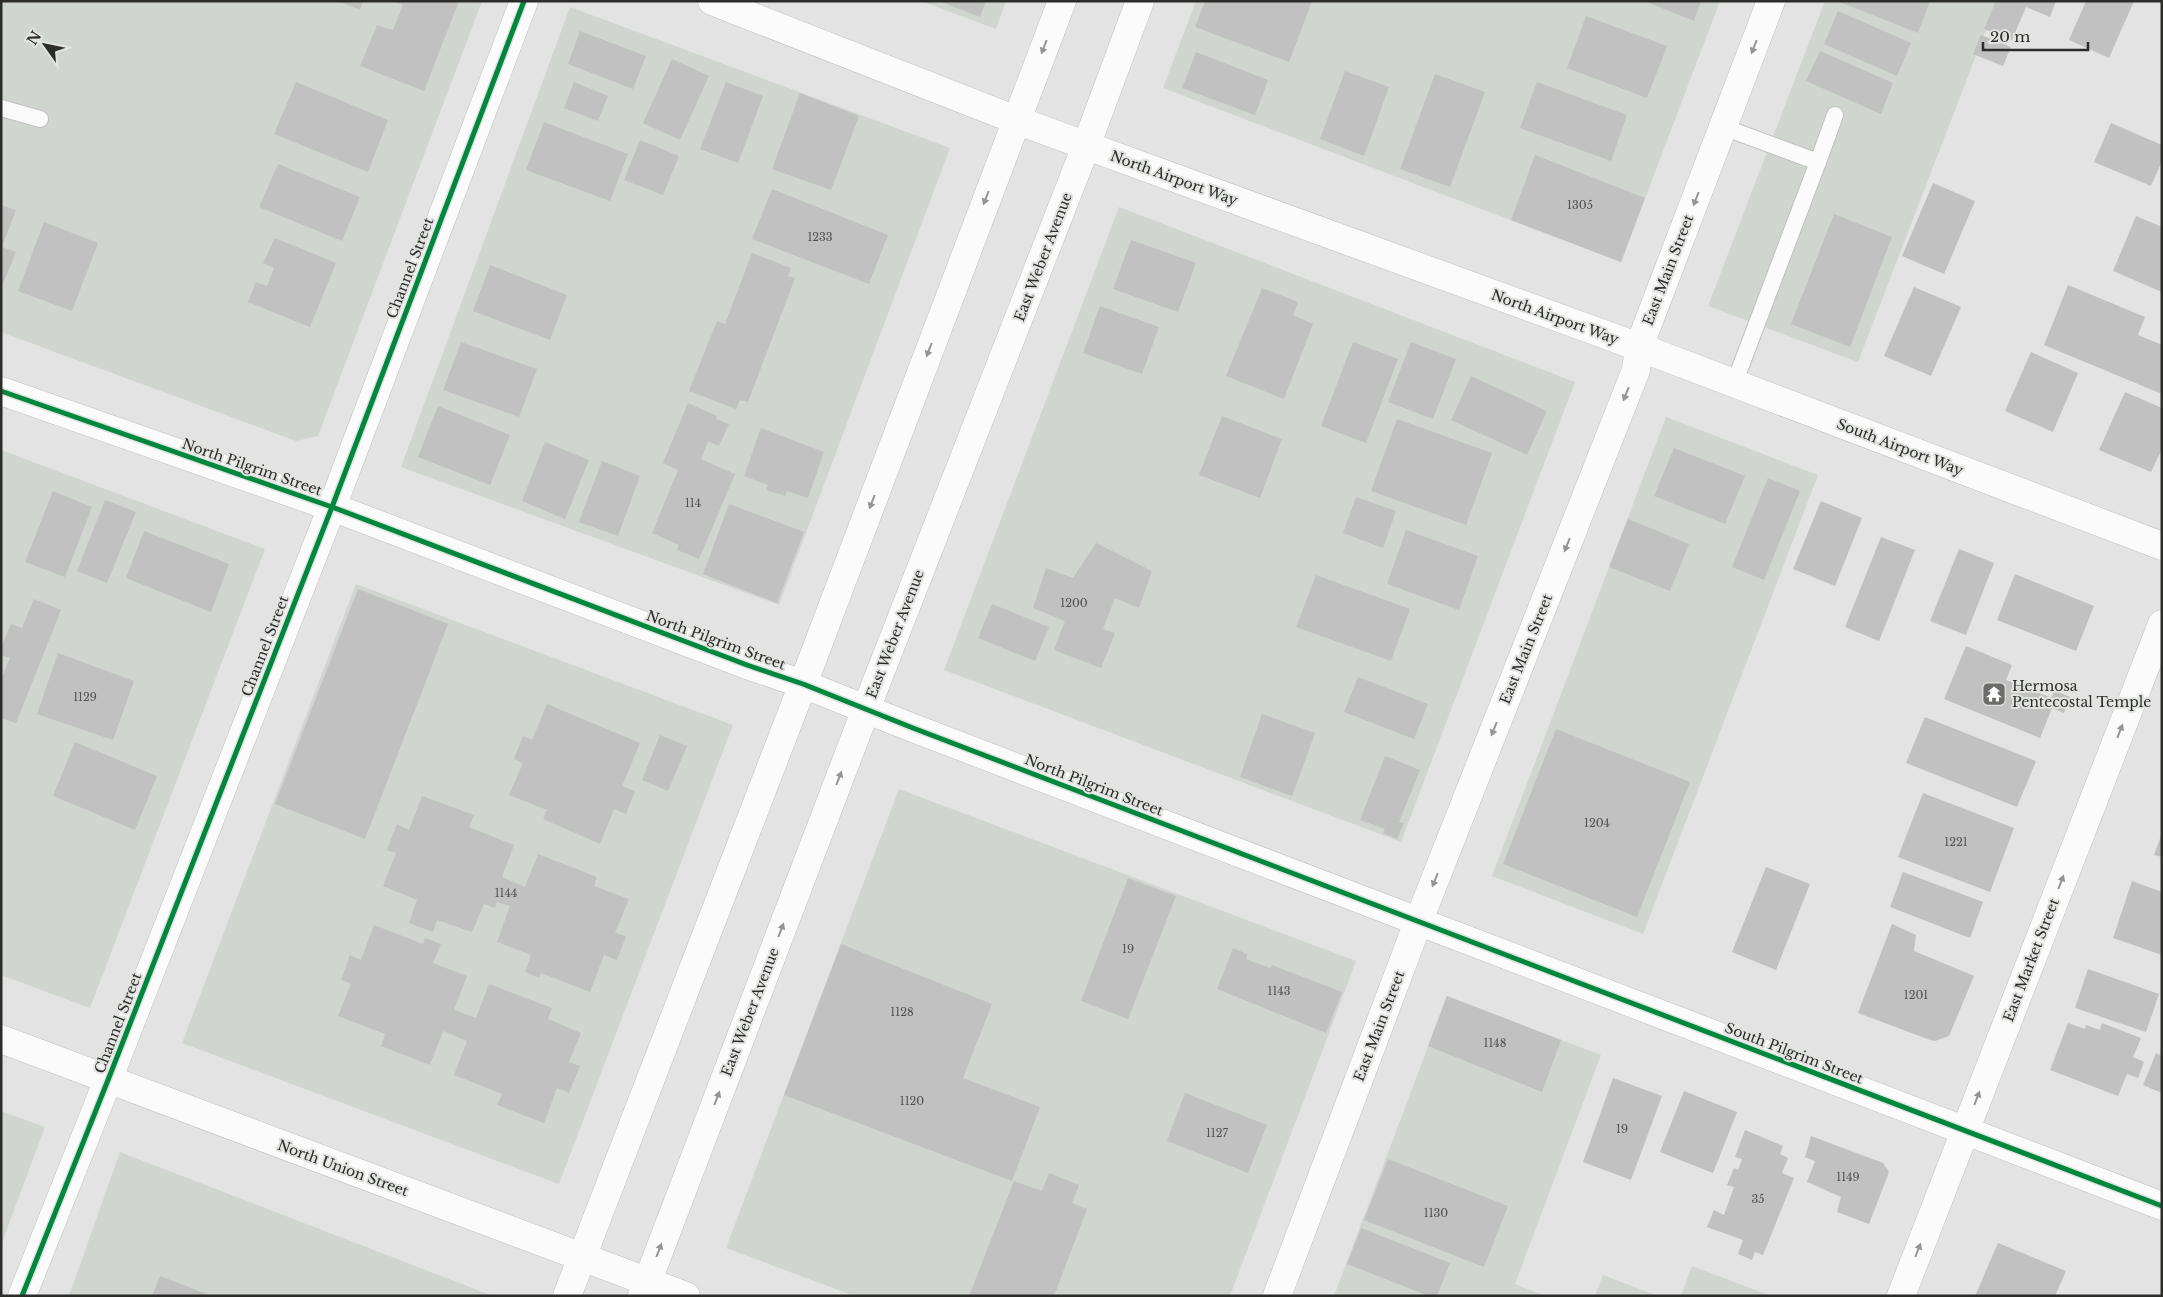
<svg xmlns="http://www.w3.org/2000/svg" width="2163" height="1297" font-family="'Libre Baskerville',serif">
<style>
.built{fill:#d1d5d0}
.building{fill:#c0c1c0}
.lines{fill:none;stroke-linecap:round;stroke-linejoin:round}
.service-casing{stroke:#c0c0c0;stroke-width:18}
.minor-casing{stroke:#c0c0c0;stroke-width:29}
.tertiary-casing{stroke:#c0c0c0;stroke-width:29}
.secondary-casing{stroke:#c0c0c0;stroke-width:29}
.service{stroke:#fbfbfb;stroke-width:16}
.minor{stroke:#fbfbfb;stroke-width:28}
.tertiary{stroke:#fbfbfb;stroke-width:28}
.secondary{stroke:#fbfbfb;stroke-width:28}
.cycleway-casing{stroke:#e2e4e1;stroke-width:8}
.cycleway{stroke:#00873e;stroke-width:5}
.oneway{fill:#949493}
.labels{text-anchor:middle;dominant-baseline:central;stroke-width:4;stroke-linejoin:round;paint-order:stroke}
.number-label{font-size:11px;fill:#515150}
.street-label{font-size:14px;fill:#2c2c2b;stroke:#e2e4e1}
.poi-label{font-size:14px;fill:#2c2c2b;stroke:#e2e4e1;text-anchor:start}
</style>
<rect width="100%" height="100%" fill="#e2e3e2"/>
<!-- built -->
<g class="built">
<polygon points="1,1 482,1 318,436 296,441 1,332"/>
<polygon points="921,1 1006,1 996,29"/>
<polygon points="1196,1 1720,1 1621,262 1163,88"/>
<polygon points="1825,1 1997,1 1858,362 1708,306"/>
<polygon points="570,7 950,148 779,605 401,467"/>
<polygon points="1119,207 1575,382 1401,842 944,670"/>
<polygon points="1666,417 1818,475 1643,934 1492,876"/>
<polygon points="1,450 265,549 90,1008 1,975"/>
<polygon points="356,584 733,725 559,1184 182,1043"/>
<polygon points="899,789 1356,961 1230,1296 854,1296 726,1248"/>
<polygon points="1447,996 1601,1055 1515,1284 1545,1296 1334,1296"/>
<polygon points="1,1111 45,1127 1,1245"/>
<polygon points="120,1152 493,1296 69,1296"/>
<polygon points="1692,1266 1771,1296 1681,1296"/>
<polygon points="1603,1275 1658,1296 1595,1296"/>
</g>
<!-- building -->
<g class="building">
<polygon points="338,1 363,1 360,10"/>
<polygon points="394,1 459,1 424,91 360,66 377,25 393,30 403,5"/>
<polygon points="939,1 986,1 980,17"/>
<polygon points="1205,1 1312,1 1289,62 1195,27"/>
<polygon points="1644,1 1701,1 1694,21"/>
<polygon points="1837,1 1930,1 1918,33"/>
<polygon points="1996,1 2056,1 2050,17 2026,7 2012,40 1984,29"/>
<polygon points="2086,1 2134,1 2109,58 2069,40"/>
<polygon points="1838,11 1911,43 1897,76 1824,44"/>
<polygon points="1586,16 1667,46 1647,98 1567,68"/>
<polygon points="580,31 646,56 633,89 568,64"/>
<polygon points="1981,35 2011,47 2003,66 1973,54"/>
<polygon points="1820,51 1893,83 1881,114 1806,81"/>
<polygon points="1196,52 1268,80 1255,115 1182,88"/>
<polygon points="672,59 709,76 680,140 643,123"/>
<polygon points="1345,71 1389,87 1364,156 1320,139"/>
<polygon points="1435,74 1485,92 1450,187 1400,169"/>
<polygon points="296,82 388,120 368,172 274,134"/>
<polygon points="574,82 608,96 598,121 564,108"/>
<polygon points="726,82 763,96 738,163 700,149"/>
<polygon points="1537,82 1627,115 1611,161 1520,128"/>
<polygon points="800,93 859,116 831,190 772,169"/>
<polygon points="544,122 628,154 610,201 526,170"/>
<polygon points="2111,123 2162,145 2162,161 2151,186 2094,162"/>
<polygon points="640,140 679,156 663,195 624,180"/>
<polygon points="1535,155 1645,198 1621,262 1511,220"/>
<polygon points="278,164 360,197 342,241 259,207"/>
<polygon points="1933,183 1975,201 1944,274 1902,256"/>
<polygon points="772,189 888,235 869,284 752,239"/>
<polygon points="1,205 16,210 2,247 16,252 1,289"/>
<polygon points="1834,214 1892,237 1850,347 1791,324"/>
<polygon points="2136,216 2162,227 2162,292 2113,271"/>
<polygon points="44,222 98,243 72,311 18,291"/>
<polygon points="275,238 336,263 310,327 248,302 256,282 267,286 274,268 263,263"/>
<polygon points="1131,240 1196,263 1178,312 1113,289"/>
<polygon points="752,253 791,268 788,276 795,278 748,402 740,400 736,409 689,391 717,321 725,324"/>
<polygon points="490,265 567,295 550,340 473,311"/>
<polygon points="2068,285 2145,317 2138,335 2162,345 2162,394 2044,345"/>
<polygon points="1914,287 1961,307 1931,376 1884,356"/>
<polygon points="1262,288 1298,302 1293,315 1313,324 1284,399 1226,376"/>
<polygon points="1100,306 1159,327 1142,374 1083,353"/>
<polygon points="461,342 537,369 519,417 443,390"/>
<polygon points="1353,342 1398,359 1366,443 1321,426"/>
<polygon points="1411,342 1456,359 1433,419 1388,402"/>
<polygon points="2031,352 2078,373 2053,432 2005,411"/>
<polygon points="1471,376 1547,411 1527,455 1451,420"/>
<polygon points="2125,392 2162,408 2162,449 2151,472 2099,450"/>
<polygon points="688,403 717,416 716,419 729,424 719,446 708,441 701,459 735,474 699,559 677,550 679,545 652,533 678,470 663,463"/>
<polygon points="438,406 510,435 490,485 418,457"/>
<polygon points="1222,416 1282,439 1260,498 1199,475"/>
<polygon points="1397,419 1492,453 1466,525 1371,491"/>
<polygon points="761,428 824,452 808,498 787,491 785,496 766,490 768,485 744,476"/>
<polygon points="545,442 589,460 565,519 522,501"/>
<polygon points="1674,448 1745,476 1725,524 1654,496"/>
<polygon points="602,461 640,476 618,536 579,522"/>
<polygon points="1768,478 1800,491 1764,580 1732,567"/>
<polygon points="53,491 92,507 65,577 25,562"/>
<polygon points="1356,497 1396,511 1383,548 1343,533"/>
<polygon points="105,500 136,512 107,583 77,571"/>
<polygon points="1821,501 1862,518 1835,586 1793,569"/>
<polygon points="729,504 804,532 777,603 703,574"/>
<polygon points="1628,519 1689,544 1670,591 1609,567"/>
<polygon points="1406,530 1478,556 1459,610 1387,584"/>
<polygon points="144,531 229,564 211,612 126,578"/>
<polygon points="1881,537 1915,550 1879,641 1845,627"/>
<polygon points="1096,543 1152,571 1139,608 1115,598 1103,629 1115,633 1101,668 1054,650 1065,621 1033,608 1046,568 1073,578"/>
<polygon points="1959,549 1994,563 1966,635 1930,621"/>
<polygon points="2015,574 2094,606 2076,651 1997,620"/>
<polygon points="1316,575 1410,609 1391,661 1296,627"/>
<polygon points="358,589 448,624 365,839 275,804"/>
<polygon points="34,599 61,610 16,723 1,718 1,679 10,658 1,655 1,648 11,624 22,628"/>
<polygon points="992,604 1049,627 1035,661 978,638"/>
<polygon points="1966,646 2012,665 2006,680 2052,698 2054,690 2070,697 2064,713 2052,708 2040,738 1944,699"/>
<polygon points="58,653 134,681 113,740 37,714"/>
<polygon points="1358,677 1428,704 1414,739 1344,712"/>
<polygon points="547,704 640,743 622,786 635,791 626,814 614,809 600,844 543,819 547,810 509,795 523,763 514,759 523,736 532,740"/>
<polygon points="1262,714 1315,733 1292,796 1240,777"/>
<polygon points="1925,717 2036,761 2017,807 1906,763"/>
<polygon points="1556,729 1690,782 1637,917 1503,864"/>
<polygon points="660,735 687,746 668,791 642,780"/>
<polygon points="75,742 157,776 135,830 53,796"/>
<polygon points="1385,756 1420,770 1399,822 1404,823 1397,839 1383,833 1385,829 1360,820"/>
<polygon points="1923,793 2014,828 1990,892 1898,857"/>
<polygon points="422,796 474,815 469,827 514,845 502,877 525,887 538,854 597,877 594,886 629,899 615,933 626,936 617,960 604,955 590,992 541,973 539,978 525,972 531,955 497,942 510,906 497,902 495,908 484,904 472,932 437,920 433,932 409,923 417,900 383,886 396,853 387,850 397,824 409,830"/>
<polygon points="2162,833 2162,857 2154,855"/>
<polygon points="1766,867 1810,884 1776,970 1732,952"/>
<polygon points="1903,872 1983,902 1970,938 1890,907"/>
<polygon points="1128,878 1176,896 1128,1019 1081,1001"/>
<polygon points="2132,881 2162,892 2162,955 2113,938"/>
<polygon points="1892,924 1916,935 1914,951 1974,976 1949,1036 1935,1041 1930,1040 1858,1013"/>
<polygon points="374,925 423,944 425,938 441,944 433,963 467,976 454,1010 476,1018 489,984 552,1008 548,1019 581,1033 569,1062 580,1066 569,1093 557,1088 544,1123 497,1105 502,1094 454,1075 467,1041 443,1031 430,1065 381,1046 385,1034 338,1016 351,984 341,980 350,955 361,960"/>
<polygon points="841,944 992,1004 963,1078 1040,1107 1012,1181 784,1095"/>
<polygon points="1233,948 1247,954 1246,959 1270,968 1272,965 1342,992 1326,1033 1217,989"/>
<polygon points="2088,969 2159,994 2146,1032 2075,1008"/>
<polygon points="1447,996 1561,1040 1542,1092 1428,1046"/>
<polygon points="2068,1023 2085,1029 2086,1025 2100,1030 2102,1023 2141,1038 2133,1057 2144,1062 2138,1078 2127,1074 2118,1096 2050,1070"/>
<polygon points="2156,1053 2162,1056 2162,1093 2143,1085"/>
<polygon points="1613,1078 1662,1096 1631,1180 1583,1162"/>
<polygon points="1684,1091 1737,1112 1713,1173 1660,1152"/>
<polygon points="1185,1093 1267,1125 1248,1173 1167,1141"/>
<polygon points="1745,1130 1783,1146 1780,1154 1788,1158 1782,1173 1794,1178 1763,1255 1755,1252 1752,1260 1738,1254 1743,1240 1707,1227 1714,1210 1724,1215 1734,1187 1727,1185 1734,1168 1738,1170 1742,1159 1735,1157"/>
<polygon points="1811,1136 1883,1163 1889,1172 1869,1224 1837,1212 1841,1197 1807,1182 1815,1161 1805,1157"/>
<polygon points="1388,1159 1508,1206 1484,1267 1364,1220"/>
<polygon points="1049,1173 1079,1185 1072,1203 1087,1209 1054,1296 969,1296 1014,1181 1042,1191"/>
<polygon points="1361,1228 1450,1263 1437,1296 1429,1296 1347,1264"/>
<polygon points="1998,1243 2066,1271 2055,1296 1975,1296"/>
<polygon points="160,1276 212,1296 152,1296"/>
</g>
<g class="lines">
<!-- service casing -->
<g class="service-casing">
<g id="service">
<polyline points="1,108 40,119"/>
<polyline points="1723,127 1818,162 1734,384"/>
<polyline points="1818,162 1835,115"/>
</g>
</g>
<!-- minor casing -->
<g class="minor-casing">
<g id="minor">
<polyline points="1,391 332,507 747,665 803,684 913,728 2162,1206"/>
<polyline points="1,1039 686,1296"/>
<polyline points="22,1296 108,1080 332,507 524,1"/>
</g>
</g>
<!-- tertiary casing -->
<g class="tertiary-casing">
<g id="tertiary">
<polyline points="567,1296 803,684 1062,1"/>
<polyline points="642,1296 866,709 1086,146 1140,1"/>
</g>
</g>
<!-- secondary casing -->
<g class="secondary-casing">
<g id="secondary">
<polyline points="712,1 1016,120 1639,347 2162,546"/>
<polyline points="1277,1296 1419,920 1636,370 1639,347 1771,1"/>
<polyline points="1901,1296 2162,624"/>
</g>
</g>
<!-- service -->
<use href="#service" class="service"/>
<!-- minor -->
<use href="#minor" class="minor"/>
<!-- tertiary -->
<use href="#tertiary" class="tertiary"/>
<!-- secondary -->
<use href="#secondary" class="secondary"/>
<!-- cycleway casing -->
<g class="cycleway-casing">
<g id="cycleway">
<polyline points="1,391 332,507 747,665 803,684 913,728 2162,1206"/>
<polyline points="22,1296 108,1080 332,507 524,1"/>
</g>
</g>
<!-- cycleway -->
<use href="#cycleway" class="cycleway"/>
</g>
<!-- one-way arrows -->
<defs><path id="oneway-solid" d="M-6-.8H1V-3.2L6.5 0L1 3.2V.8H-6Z" transform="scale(1.25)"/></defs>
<g class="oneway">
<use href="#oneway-solid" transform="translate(1044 47) rotate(111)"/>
<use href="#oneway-solid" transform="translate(1754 47) rotate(111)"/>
<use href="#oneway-solid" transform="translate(986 198) rotate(111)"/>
<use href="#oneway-solid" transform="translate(1696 199) rotate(111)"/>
<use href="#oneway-solid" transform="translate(929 350) rotate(111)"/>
<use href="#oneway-solid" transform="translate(1626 394) rotate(112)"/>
<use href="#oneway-solid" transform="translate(872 502) rotate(111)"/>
<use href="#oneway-solid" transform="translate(1567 545) rotate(112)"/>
<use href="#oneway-solid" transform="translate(1494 729) rotate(112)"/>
<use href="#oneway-solid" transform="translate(2120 731) rotate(-69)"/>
<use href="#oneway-solid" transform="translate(839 778) rotate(-69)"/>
<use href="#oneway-solid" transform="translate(1435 880) rotate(112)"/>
<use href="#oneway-solid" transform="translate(2061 882) rotate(-69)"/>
<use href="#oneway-solid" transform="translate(781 930) rotate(-69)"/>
<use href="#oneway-solid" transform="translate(717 1098) rotate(-69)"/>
<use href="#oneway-solid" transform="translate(1977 1098) rotate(-69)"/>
<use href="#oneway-solid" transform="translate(659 1250) rotate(-69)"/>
<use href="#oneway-solid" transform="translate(1918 1250) rotate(-69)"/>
</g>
<!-- icons -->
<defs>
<g id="temple-square" transform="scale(1.25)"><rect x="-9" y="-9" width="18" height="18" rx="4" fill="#6c6c6b" stroke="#e2e4e1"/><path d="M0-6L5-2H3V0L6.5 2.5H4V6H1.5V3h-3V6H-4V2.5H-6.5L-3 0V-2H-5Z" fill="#fff"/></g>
</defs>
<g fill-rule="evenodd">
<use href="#temple-square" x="1994" y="694"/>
</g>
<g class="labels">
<!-- number labels -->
<g class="number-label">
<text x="1580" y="205">1305</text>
<text x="820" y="237">1233</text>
<text x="693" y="503">114</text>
<text x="1074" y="603">1200</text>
<text x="85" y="697">1129</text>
<text x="1597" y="823">1204</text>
<text x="1956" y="842">1221</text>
<text x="506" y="893">1144</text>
<text x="1128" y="949">19</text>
<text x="1279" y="991">1143</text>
<text x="1916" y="995">1201</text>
<text x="902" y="1012">1128</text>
<text x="1495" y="1043">1148</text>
<text x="912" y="1101">1120</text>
<text x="1622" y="1129">19</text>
<text x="1217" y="1133">1127</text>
<text x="1848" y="1177">1149</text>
<text x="1758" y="1199">35</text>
<text x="1436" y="1213">1130</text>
</g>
<!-- street labels -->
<g class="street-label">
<text transform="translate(1174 178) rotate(20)">North Airport Way</text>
<text transform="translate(1043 257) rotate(-69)">East Weber Avenue</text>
<text transform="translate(410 268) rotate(-69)">Channel Street</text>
<text transform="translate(1668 270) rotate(-69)">East Main Street</text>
<text transform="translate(1555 317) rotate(20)">North Airport Way</text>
<text transform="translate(1900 447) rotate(21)">South Airport Way</text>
<text transform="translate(252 467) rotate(19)">North Pilgrim Street</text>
<text transform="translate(895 634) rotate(-69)">East Weber Avenue</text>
<text transform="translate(716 640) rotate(20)">North Pilgrim Street</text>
<text transform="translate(265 646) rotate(-69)">Channel Street</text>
<text transform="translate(1526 649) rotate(-68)">East Main Street</text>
<text transform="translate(1094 785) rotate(21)">North Pilgrim Street</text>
<text transform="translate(2031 960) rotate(-69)">East Market Street</text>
<text transform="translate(750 1012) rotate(-69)">East Weber Avenue</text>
<text transform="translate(118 1023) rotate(-69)">Channel Street</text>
<text transform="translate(1379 1026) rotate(-69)">East Main Street</text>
<text transform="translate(1794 1053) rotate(21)">South Pilgrim Street</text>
<text transform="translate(343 1168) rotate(20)">North Union Street</text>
</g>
<!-- poi labels -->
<g class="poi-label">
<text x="2012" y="686">Hermosa<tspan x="2012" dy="16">Pentecostal Temple</tspan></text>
</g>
</g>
<!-- border -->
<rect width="2163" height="1297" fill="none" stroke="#2c2c2b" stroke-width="5"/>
<!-- north arrow -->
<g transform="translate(45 45) rotate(303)" stroke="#e2e4e1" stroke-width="4" paint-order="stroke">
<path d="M0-4L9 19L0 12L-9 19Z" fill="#2c2c2b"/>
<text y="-8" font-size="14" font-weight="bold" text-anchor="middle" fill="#2c2c2b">N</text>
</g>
<!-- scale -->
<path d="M1983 42v8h105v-8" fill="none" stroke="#2c2c2b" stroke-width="2.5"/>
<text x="1990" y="42" font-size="15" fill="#2c2c2b" stroke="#e2e4e1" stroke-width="4" paint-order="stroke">20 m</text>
</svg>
